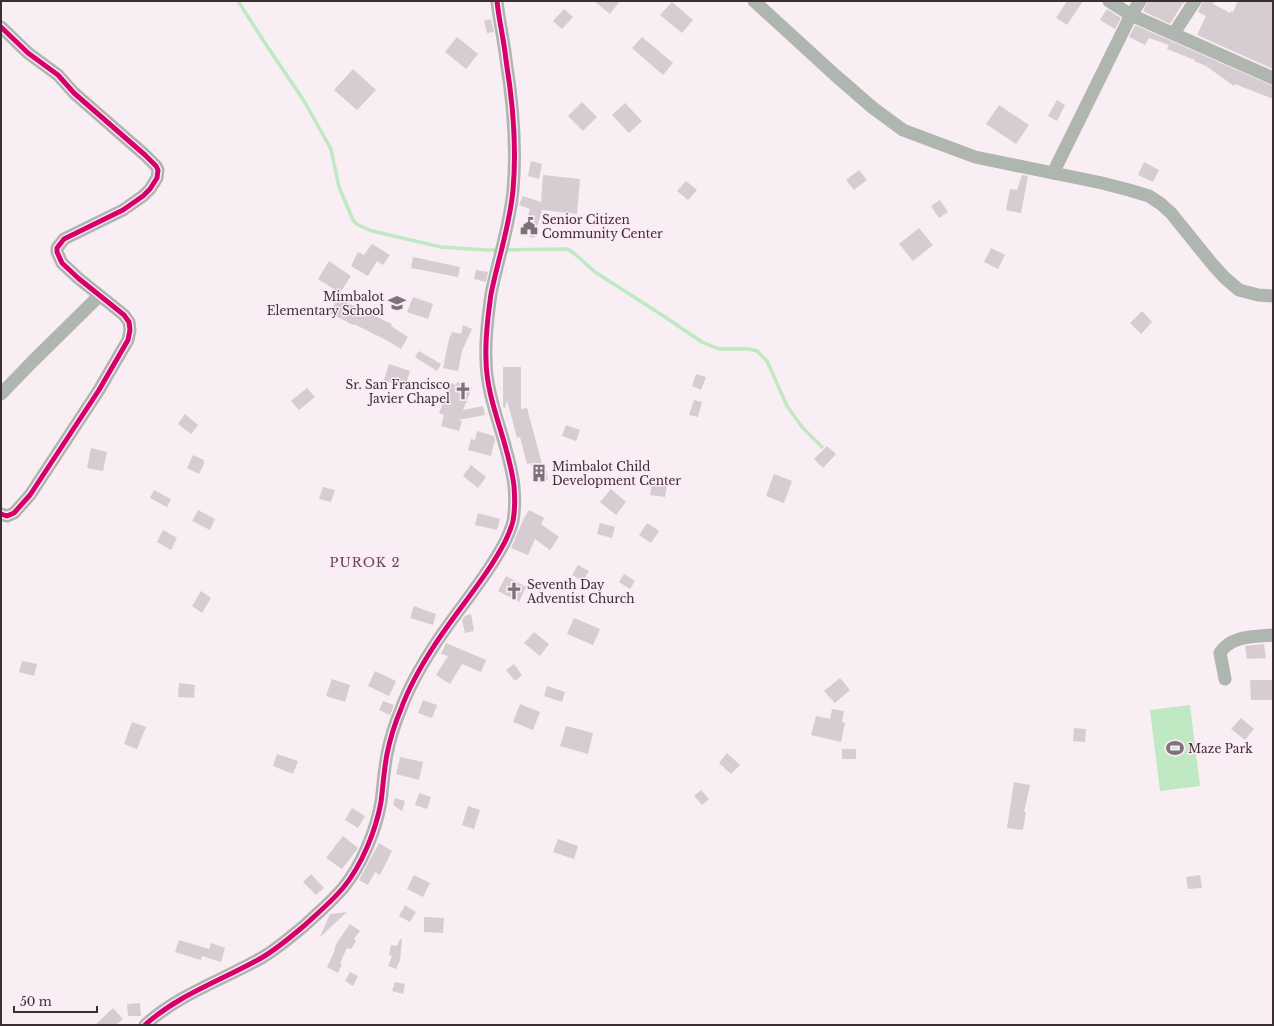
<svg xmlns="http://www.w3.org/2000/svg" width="1274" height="1026" font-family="'Libre Baskerville',serif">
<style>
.water{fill:#bfe9c3}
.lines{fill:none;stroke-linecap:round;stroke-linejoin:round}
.stream{stroke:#bfe9c3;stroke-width:3.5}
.building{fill:#d6ccd1}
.minor{stroke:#afb5af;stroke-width:13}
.cycleway-casing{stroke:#fde9f3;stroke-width:8}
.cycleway{stroke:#d6006c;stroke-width:5}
.labels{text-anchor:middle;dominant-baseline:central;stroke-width:3;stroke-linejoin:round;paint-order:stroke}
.poi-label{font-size:12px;fill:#3b2f35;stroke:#fde9f3;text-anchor:start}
.neighbourhood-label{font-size:13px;letter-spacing:1px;fill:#634855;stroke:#fde9f3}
</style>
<rect width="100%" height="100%" fill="#f8eef3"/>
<!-- water -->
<polygon class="water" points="1190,705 1200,786 1160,791 1150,710"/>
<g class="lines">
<!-- stream -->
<polyline class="stream" points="238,1 265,43 304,101 331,149 339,187 353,220 358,225 372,231 441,247 485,250 568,249 576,255 595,272 659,313 702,342 719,349 749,349 757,351 767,361 787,406 802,427 822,447"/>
</g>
<!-- building -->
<g class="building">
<polygon points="594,1 620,1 610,14"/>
<polygon points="1067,1 1083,1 1067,25 1056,18"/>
<polygon points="1148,1 1185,1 1184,4 1183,3 1170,24 1143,11"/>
<polygon points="1203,1 1215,1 1213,4 1230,13 1231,11 1233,12 1238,1 1273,1 1273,69 1197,35 1206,16 1198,12"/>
<polygon points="672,2 693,20 682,33 660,15"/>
<polygon points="564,9 573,17 562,29 553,21"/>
<polygon points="1107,9 1121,18 1115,29 1100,20"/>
<polygon points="491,19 494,32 487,33 484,21"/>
<polygon points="1135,25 1273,86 1273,99 1235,84 1234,86 1206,66 1194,61 1195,60 1167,49 1169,45 1149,38 1145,45 1129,37"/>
<polygon points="457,37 478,54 466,69 445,52"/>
<polygon points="642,37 673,63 663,75 632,48"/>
<polygon points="353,69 376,90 357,110 334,90"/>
<polygon points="1057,100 1065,105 1057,121 1048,116"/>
<polygon points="582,102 597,117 583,131 568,116"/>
<polygon points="625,103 642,121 629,133 612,115"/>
<polygon points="999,105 1029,125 1016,144 986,124"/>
<polygon points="531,161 542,164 539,179 528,176"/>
<polygon points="1144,162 1159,170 1153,182 1138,175"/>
<polygon points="859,170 867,180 854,190 846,180"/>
<polygon points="543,175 580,179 577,214 542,210 534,238 523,235 530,209 519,205 523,196 541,202"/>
<polygon points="1022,175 1028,176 1021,213 1006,210 1010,189 1017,190"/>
<polygon points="686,181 697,190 688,200 677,191"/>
<polygon points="940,200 948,212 939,218 931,206"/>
<polygon points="919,228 933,245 913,261 899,244"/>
<polygon points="372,244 390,255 383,265 377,261 368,276 351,266 358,252 364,255"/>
<polygon points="991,248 1005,255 998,269 984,262"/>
<polygon points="413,257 460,267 458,277 411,268"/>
<polygon points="329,261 351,276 340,293 318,279"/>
<polygon points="476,270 488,272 486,282 474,279"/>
<polygon points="413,297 433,304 428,319 407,312"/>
<polygon points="338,298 364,311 392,324 391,326 408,337 401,349 386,340 354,324 353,325 330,313"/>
<polygon points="1142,311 1152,322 1141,334 1130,323"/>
<polygon points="463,325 472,329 462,351 458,371 443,368 449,339 452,332 461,334"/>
<polygon points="419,351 441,364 437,371 415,357"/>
<polygon points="389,364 410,371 405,387 384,380"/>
<polygon points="503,367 521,367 521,409 527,408 542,464 545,463 548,480 534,482 531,463 527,464 520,437 517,438 507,400 505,408 503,407"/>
<polygon points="696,374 706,377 701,390 692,386"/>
<polygon points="457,382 472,388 463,410 483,406 485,415 458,420 462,421 459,431 441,426 444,415 439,413 451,383 456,385"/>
<polygon points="307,388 315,397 299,410 291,401"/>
<polygon points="694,400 702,402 698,417 689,415"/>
<polygon points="185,414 198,425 191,434 178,424"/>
<polygon points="566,425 580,430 576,441 562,436"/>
<polygon points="477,431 494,436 495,440 491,456 468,450 471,439 475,440"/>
<polygon points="827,446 836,454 823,468 814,459"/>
<polygon points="91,448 107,452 103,471 87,468"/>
<polygon points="193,455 204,460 204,464 199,474 187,468"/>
<polygon points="471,465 486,477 478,488 463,476"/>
<polygon points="774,474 792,481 784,503 766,496"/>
<polygon points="652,483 667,486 665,497 650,495"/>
<polygon points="323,487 335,490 331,502 319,499"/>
<polygon points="611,489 626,502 616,515 600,502"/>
<polygon points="154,490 171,499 167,507 150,498"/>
<polygon points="198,510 215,519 210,530 192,521"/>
<polygon points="529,510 544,518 541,524 559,537 550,550 535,539 528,555 511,548 523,520"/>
<polygon points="478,513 500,519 497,530 475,525"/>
<polygon points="600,523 615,527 612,538 597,534"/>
<polygon points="647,523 659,531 651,543 639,535"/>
<polygon points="163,530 177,538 171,550 157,542"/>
<polygon points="578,565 589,571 583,581 572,575"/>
<polygon points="624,574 635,581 630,589 619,582"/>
<polygon points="506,576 526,587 519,602 498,591"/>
<polygon points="201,591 211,598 202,613 192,606"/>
<polygon points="414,606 436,614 433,625 410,618"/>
<polygon points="471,614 474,631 465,633 462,620 465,616"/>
<polygon points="574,618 600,629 593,645 567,634"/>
<polygon points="534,632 549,644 540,656 524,643"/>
<polygon points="446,643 486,660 481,672 462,664 450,684 436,675 448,656 441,654"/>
<polygon points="1264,644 1266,658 1247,659 1245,646"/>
<polygon points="22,661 37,664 34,676 19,672"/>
<polygon points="514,664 522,675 515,681 506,670"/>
<polygon points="375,671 396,681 389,696 368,686"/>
<polygon points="840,678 850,690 835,703 824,691"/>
<polygon points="332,679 350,685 345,702 326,696"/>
<polygon points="1250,680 1273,680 1273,700 1251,700"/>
<polygon points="179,683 195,685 194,698 178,697"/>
<polygon points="547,686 565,692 562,702 544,696"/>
<polygon points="423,700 437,705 432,718 418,713"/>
<polygon points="383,701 394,705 390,715 379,710"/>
<polygon points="520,704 540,712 533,730 513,722"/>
<polygon points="832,709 844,711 842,722 845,723 841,742 811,735 816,716 830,719"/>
<polygon points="1241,718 1254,729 1245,740 1231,729"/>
<polygon points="132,722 146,727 137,749 124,744"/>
<polygon points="566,726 593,733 588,754 560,746"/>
<polygon points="1074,728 1086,729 1085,742 1073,741"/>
<rect x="842" y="749" width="14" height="10"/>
<polygon points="727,753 740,765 731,774 719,763"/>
<polygon points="277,754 298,761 293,774 273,766"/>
<polygon points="400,757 423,762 419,780 396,774"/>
<polygon points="1014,782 1030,785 1024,812 1026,812 1023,830 1007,828"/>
<polygon points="701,790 709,799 702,805 694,796"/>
<polygon points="419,793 431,797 427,809 415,805"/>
<polygon points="395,798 405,801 402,811 393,805"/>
<polygon points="468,806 480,810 474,829 462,825"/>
<polygon points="352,808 365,816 358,828 345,820"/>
<polygon points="343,836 358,848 342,869 326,858"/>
<polygon points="558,839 578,846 574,859 553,852"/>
<polygon points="379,843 392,851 380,875 375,872 368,885 359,880"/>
<polygon points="311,874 324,888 316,895 303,882"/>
<polygon points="414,875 430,883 423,897 407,889"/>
<polygon points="1200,875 1202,888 1188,889 1186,877"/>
<polygon points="405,905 416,912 410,922 399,916"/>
<polygon points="347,912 320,937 330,914"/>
<polygon points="424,917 444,918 443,933 424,932"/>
<polygon points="350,924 360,931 354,939 356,941 351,949 347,948 340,963 342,964 338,973 327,967 335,950 334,950 338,941"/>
<polygon points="400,939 402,939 400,960 396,969 388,966 392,956 389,955 391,945 397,946"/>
<polygon points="179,940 209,949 211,943 225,948 221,962 202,956 201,960 175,952"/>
<polygon points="350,972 358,976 353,986 345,981"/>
<polygon points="395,982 405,984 403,994 392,991"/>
<polygon points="140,1003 141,1016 128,1016 127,1004"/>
<polygon points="113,1008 123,1019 116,1025 95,1025"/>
</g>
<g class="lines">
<!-- minor -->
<g class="minor">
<polyline points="754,1 835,75 873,108 903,130 975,157 1102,183 1129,190 1149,196 1161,204 1171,213 1213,265 1225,278 1239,290 1258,295 1273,296"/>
<polyline points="1109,1 1131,15 1273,78"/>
<polyline points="1,27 28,53 58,75 74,93 145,155 156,166 158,170 157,178 150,189 143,196 123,210 64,239 57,248 57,252 62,263 78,278 124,315 129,322 130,330 128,340 99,390 30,495 14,513 7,516 1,514"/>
<polyline points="1174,33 1195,1"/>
<polyline points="1053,173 1131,15 1140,1"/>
<polyline points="1,394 32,362 99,296"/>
<path d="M1225 679 1220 653C1231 635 1255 637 1273 635"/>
<path d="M145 1025C179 994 223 980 263 957 278 948 292 936 305 925 318 913 332 901 343 888 362 865 376 830 381 802 383 786 384 770 387 754 390 739 395 723 401 709 409 687 421 666 434 646 452 618 474 592 492 564 500 551 509 537 513 521 515 510 515 498 514 486 509 443 486 401 486 359 485 337 488 315 491 294 498 259 510 225 513 190 517 146 513 103 506 60 504 40 499 21 497 1"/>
</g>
<!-- cycleway casing -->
<g class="cycleway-casing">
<g id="cycleway">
<polyline points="1,27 28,53 58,75 74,93 145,155 156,166 158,170 157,178 150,189 143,196 123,210 64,239 57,248 57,252 62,263 78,278 124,315 129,322 130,330 128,340 99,390 30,495 14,513 7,516 1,514"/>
<path d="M145 1025C179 994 223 980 263 957 278 948 292 936 305 925 318 913 332 901 343 888 362 865 376 830 381 802 383 786 384 770 387 754 390 739 395 723 401 709 409 687 421 666 434 646 452 618 474 592 492 564 500 551 509 537 513 521 515 510 515 498 514 486 509 443 486 401 486 359 485 337 488 315 491 294 498 259 510 225 513 190 517 146 513 103 506 60 504 40 499 21 497 1"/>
</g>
</g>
<!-- cycleway -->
<use href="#cycleway" class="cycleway"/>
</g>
<!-- icons -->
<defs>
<g id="civic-bare" transform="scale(1.38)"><path d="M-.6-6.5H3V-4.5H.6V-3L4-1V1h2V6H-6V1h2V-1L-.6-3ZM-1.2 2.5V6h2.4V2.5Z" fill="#7d7278" stroke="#fde9f3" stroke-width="2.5" paint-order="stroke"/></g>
<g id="school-bare" transform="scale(1.38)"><path d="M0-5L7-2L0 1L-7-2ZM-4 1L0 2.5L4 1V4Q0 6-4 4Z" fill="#7d7278" stroke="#fde9f3" stroke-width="2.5" paint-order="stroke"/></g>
<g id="church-bare" transform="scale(1.38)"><path d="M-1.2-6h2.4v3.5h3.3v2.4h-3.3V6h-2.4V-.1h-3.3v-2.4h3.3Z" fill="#7d7278" stroke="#fde9f3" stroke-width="2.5" paint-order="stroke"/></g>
<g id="building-bare" transform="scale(1.38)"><path d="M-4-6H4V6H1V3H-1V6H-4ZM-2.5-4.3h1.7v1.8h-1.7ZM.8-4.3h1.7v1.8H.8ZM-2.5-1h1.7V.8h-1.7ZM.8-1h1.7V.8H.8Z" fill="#7d7278" stroke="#fde9f3" stroke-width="2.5" paint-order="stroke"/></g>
<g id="stadium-bare" transform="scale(1.38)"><path d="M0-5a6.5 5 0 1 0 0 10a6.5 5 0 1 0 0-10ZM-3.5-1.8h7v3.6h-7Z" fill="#7d7278" stroke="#fde9f3" stroke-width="2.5" paint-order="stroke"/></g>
</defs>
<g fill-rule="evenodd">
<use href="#civic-bare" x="529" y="226"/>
<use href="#school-bare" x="397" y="303"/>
<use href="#church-bare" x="463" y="391"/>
<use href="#building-bare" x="539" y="473"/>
<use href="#church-bare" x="514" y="591"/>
<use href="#stadium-bare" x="1175" y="748"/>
</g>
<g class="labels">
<!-- poi labels -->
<g class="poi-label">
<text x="542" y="219">Senior Citizen<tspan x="542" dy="14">Community Center</tspan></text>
<text x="384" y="296" text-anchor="end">Mimbalot<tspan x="384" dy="14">Elementary School</tspan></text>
<text x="450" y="384" text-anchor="end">Sr. San Francisco<tspan x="450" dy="14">Javier Chapel</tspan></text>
<text x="552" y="466">Mimbalot Child<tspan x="552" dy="14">Development Center</tspan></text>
<text x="527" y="584">Seventh Day<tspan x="527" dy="14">Adventist Church</tspan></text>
<text x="1188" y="748">Maze Park</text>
</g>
<!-- neighbourhood labels -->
<g class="neighbourhood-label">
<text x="365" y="562">PUROK 2</text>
</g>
</g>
<!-- border -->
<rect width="1274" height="1026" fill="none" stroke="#3b2f35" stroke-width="4"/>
<!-- scale -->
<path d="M14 1006v6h83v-6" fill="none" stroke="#3b2f35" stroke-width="2"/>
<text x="20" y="1006" font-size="12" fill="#3b2f35" stroke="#fde9f3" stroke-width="3" paint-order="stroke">50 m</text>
</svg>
